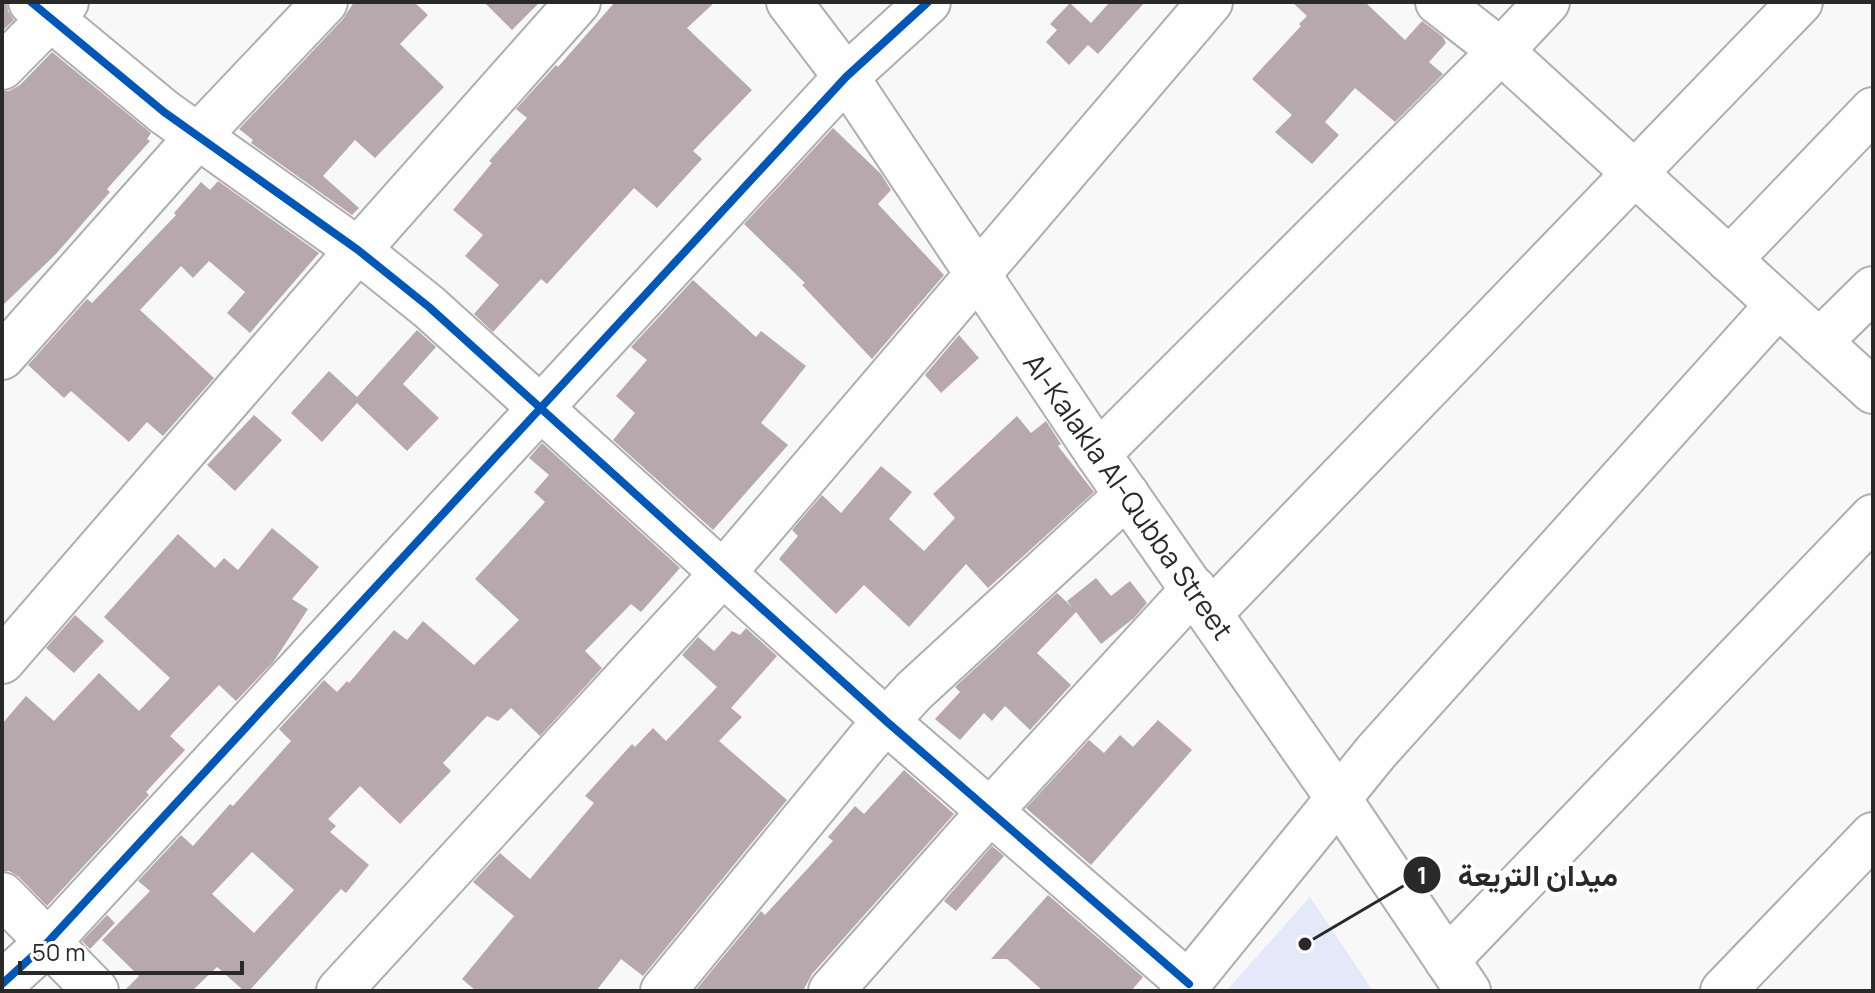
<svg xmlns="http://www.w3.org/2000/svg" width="1875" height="993" font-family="Manrope,Vazirmatn,sans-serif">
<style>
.green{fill:#e3e9f8}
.building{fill:#b7a8ae;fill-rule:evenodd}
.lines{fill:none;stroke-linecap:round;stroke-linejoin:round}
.minor-casing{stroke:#aeaeae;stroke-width:48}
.minor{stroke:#fefefe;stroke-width:44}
.cycleway-casing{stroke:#fff;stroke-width:13}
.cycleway{stroke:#0057b8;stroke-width:8}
.labels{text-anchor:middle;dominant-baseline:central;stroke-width:8;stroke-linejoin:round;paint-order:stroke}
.street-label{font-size:28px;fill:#29292a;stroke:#fff}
.leader{fill:none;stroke:#29292a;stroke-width:3}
.callout-dot{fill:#29292a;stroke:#fff;stroke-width:3}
.mark-label{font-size:24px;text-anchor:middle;font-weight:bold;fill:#fff}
.callout-label{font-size:30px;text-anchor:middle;font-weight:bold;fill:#29292a;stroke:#fff;stroke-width:8;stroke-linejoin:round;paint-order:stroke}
</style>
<rect width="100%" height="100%" fill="#f8f8f9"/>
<!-- green -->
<polygon class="green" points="1310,897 1373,991 1226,991"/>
<!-- building -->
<g class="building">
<polygon points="2,2 7,2 8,11 14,20 2,31"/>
<polygon points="354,2 414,2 428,15 400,44 444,87 375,158 355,140 323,176 359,208 352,215 251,143 253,140 239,129 343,19"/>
<polygon points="484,2 540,2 512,30"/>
<polygon points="615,2 715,2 687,28 752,90 693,151 702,159 657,208 634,188 547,284 541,279 493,332 474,314 499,285 465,256 483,235 453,210 492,163 489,161 527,118 516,109 556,65 558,67"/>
<polygon points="1110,2 1145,2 1098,54 1088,45 1069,65 1046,42 1057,30 1050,24 1070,3 1091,23"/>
<polygon points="1292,2 1365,2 1405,40 1422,21 1443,37 1446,43 1429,62 1443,74 1395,122 1355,88 1325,122 1339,135 1312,164 1275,132 1292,115 1252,79 1301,26 1299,24 1307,16"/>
<polygon points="52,52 151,133 147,139 150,141 107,189 110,192 56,254 2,306 2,91 9,91 20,85"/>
<polygon points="833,128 881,174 891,190 878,204 944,275 872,359 802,285 805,283 744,224"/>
<polygon points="218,181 319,253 250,333 227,313 245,292 209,261 193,278 181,266 140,310 214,378 163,436 147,422 129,442 71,391 64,398 28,365 87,299 92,303 176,215 174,213 201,182 210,190"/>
<polygon points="693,280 756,337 761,331 806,366 761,423 788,445 713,530 613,440 635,413 616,396 647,360 631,347"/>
<polygon points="417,330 436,347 403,384 439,418 407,451 357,403 322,442 291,413 329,371 357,397"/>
<polygon points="959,335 979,358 941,393 925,375"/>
<polygon points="254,415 282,440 235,491 207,465"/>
<polygon points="1017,416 1031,433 1046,421 1061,444 1058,446 1094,492 988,588 966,564 909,627 864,585 836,614 779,559 798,536 792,530 822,495 841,513 881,466 912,492 889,519 924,551 955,518 933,494"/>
<path d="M542 443 680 568 641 612 631 604 585 651 602 668 540 736 511 708 498 721 487 716 443 763 451 771 400 824 360 786 328 819 336 826 330 832 369 865 346 893 341 889 249 991H244L217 967 192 991H124L139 976 102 940 150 891 138 881 181 835 193 846 230 804 233 806 291 741 279 729 324 680 337 692 347 681 349 683 394 630 407 640 423 621 474 665 519 620 475 579 545 502 534 492 549 475 529 458ZM252 852 294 890 254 933 212 894Z"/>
<polygon points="272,528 319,567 292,599 308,609 274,661 236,701 219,685 170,736 185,750 146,792 149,795 47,906 19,877 9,871 2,871 2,724 26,696 54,721 99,673 139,711 170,678 104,617 178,534 215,568 224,558 238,570"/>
<polygon points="1096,578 1111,596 1130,581 1147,603 1134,618 1101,644 1076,612 1037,653 1071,685 1030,730 1005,706 992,721 984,713 960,740 935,719 960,692 955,687 1057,593 1073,608 1067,601"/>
<polygon points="75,615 104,641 74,673 46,648"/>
<polygon points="746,628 777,656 731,708 742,717 719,741 787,800 643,976 621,959 596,991 476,991 462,979 514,916 473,882 500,853 530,879 594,803 585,796 632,744 635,747 653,728 666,741 717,687 682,655 698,637 714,651 732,631 740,635"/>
<polygon points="1158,720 1192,750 1091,865 1026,808 1089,740 1104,753 1120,735 1133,747"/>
<polygon points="904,770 954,814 812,974 803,991 695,991 761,911 765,915 833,841 828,837 855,806 864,814"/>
<polygon points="992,846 1004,856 956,911 944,901"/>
<polygon points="1048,895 1143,977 1131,991 1043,991 1007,959 991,959"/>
<polygon points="107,915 115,923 90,949 82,941"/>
</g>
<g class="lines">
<!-- minor casing -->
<g class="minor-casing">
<g id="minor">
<polyline points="31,2 164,112 358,250 429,307 886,721 1189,984"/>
<polyline points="789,2 846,77 1098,454 1338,798 1468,991"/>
<polyline points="1438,2 1501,51 1873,391"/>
<polyline points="2,67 66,2"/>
<polyline points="1729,260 1873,110"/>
<polyline points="1819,342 1873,289"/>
<polyline points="2,357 199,135 325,2"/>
<polyline points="1098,454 1501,51 1547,2"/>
<polyline points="1210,613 1800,2"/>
<polyline points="2,661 358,250 578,2"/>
<polyline points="2,895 96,991"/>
<polyline points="1447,960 1873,517"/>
<polyline points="2,984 48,942 846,77 928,2"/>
<polyline points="339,991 723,573 1210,2"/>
<polyline points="663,991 868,741 914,691 1127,495"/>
<polyline points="831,991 991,810 1194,589"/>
<polyline points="1182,991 1376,752 1778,305"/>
<polyline points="1723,991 1873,835"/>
</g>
</g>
<!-- minor -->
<use href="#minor" class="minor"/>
<!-- cycleway casing -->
<g class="cycleway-casing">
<g id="cycleway">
<polyline points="31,2 164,112 358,250 429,307 886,721 1189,984"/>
<polyline points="2,984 48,942 846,77 928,2"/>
</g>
</g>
<!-- cycleway -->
<use href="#cycleway" class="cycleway"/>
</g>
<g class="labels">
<!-- street labels -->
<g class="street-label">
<text transform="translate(1129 496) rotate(55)">Al-Kalakla Al-Qubba Street</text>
</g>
</g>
<!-- callouts -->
<path class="leader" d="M1305 944L1422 875"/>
<g class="callout-dot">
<circle cx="1305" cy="944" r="8"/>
<circle cx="1422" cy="875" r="20"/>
</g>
<g class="mark-label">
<text x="1422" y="884">1</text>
</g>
<g class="callout-label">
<text x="1538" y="886">ميدان التريعة</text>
</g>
<!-- border -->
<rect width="1875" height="993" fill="none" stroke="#29292a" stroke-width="8"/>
<!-- scale -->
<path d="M20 961v12h222v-12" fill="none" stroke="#29292a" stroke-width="4"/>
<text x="32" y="961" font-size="24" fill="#29292a" stroke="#ffffff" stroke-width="6" paint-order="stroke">50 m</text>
</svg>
